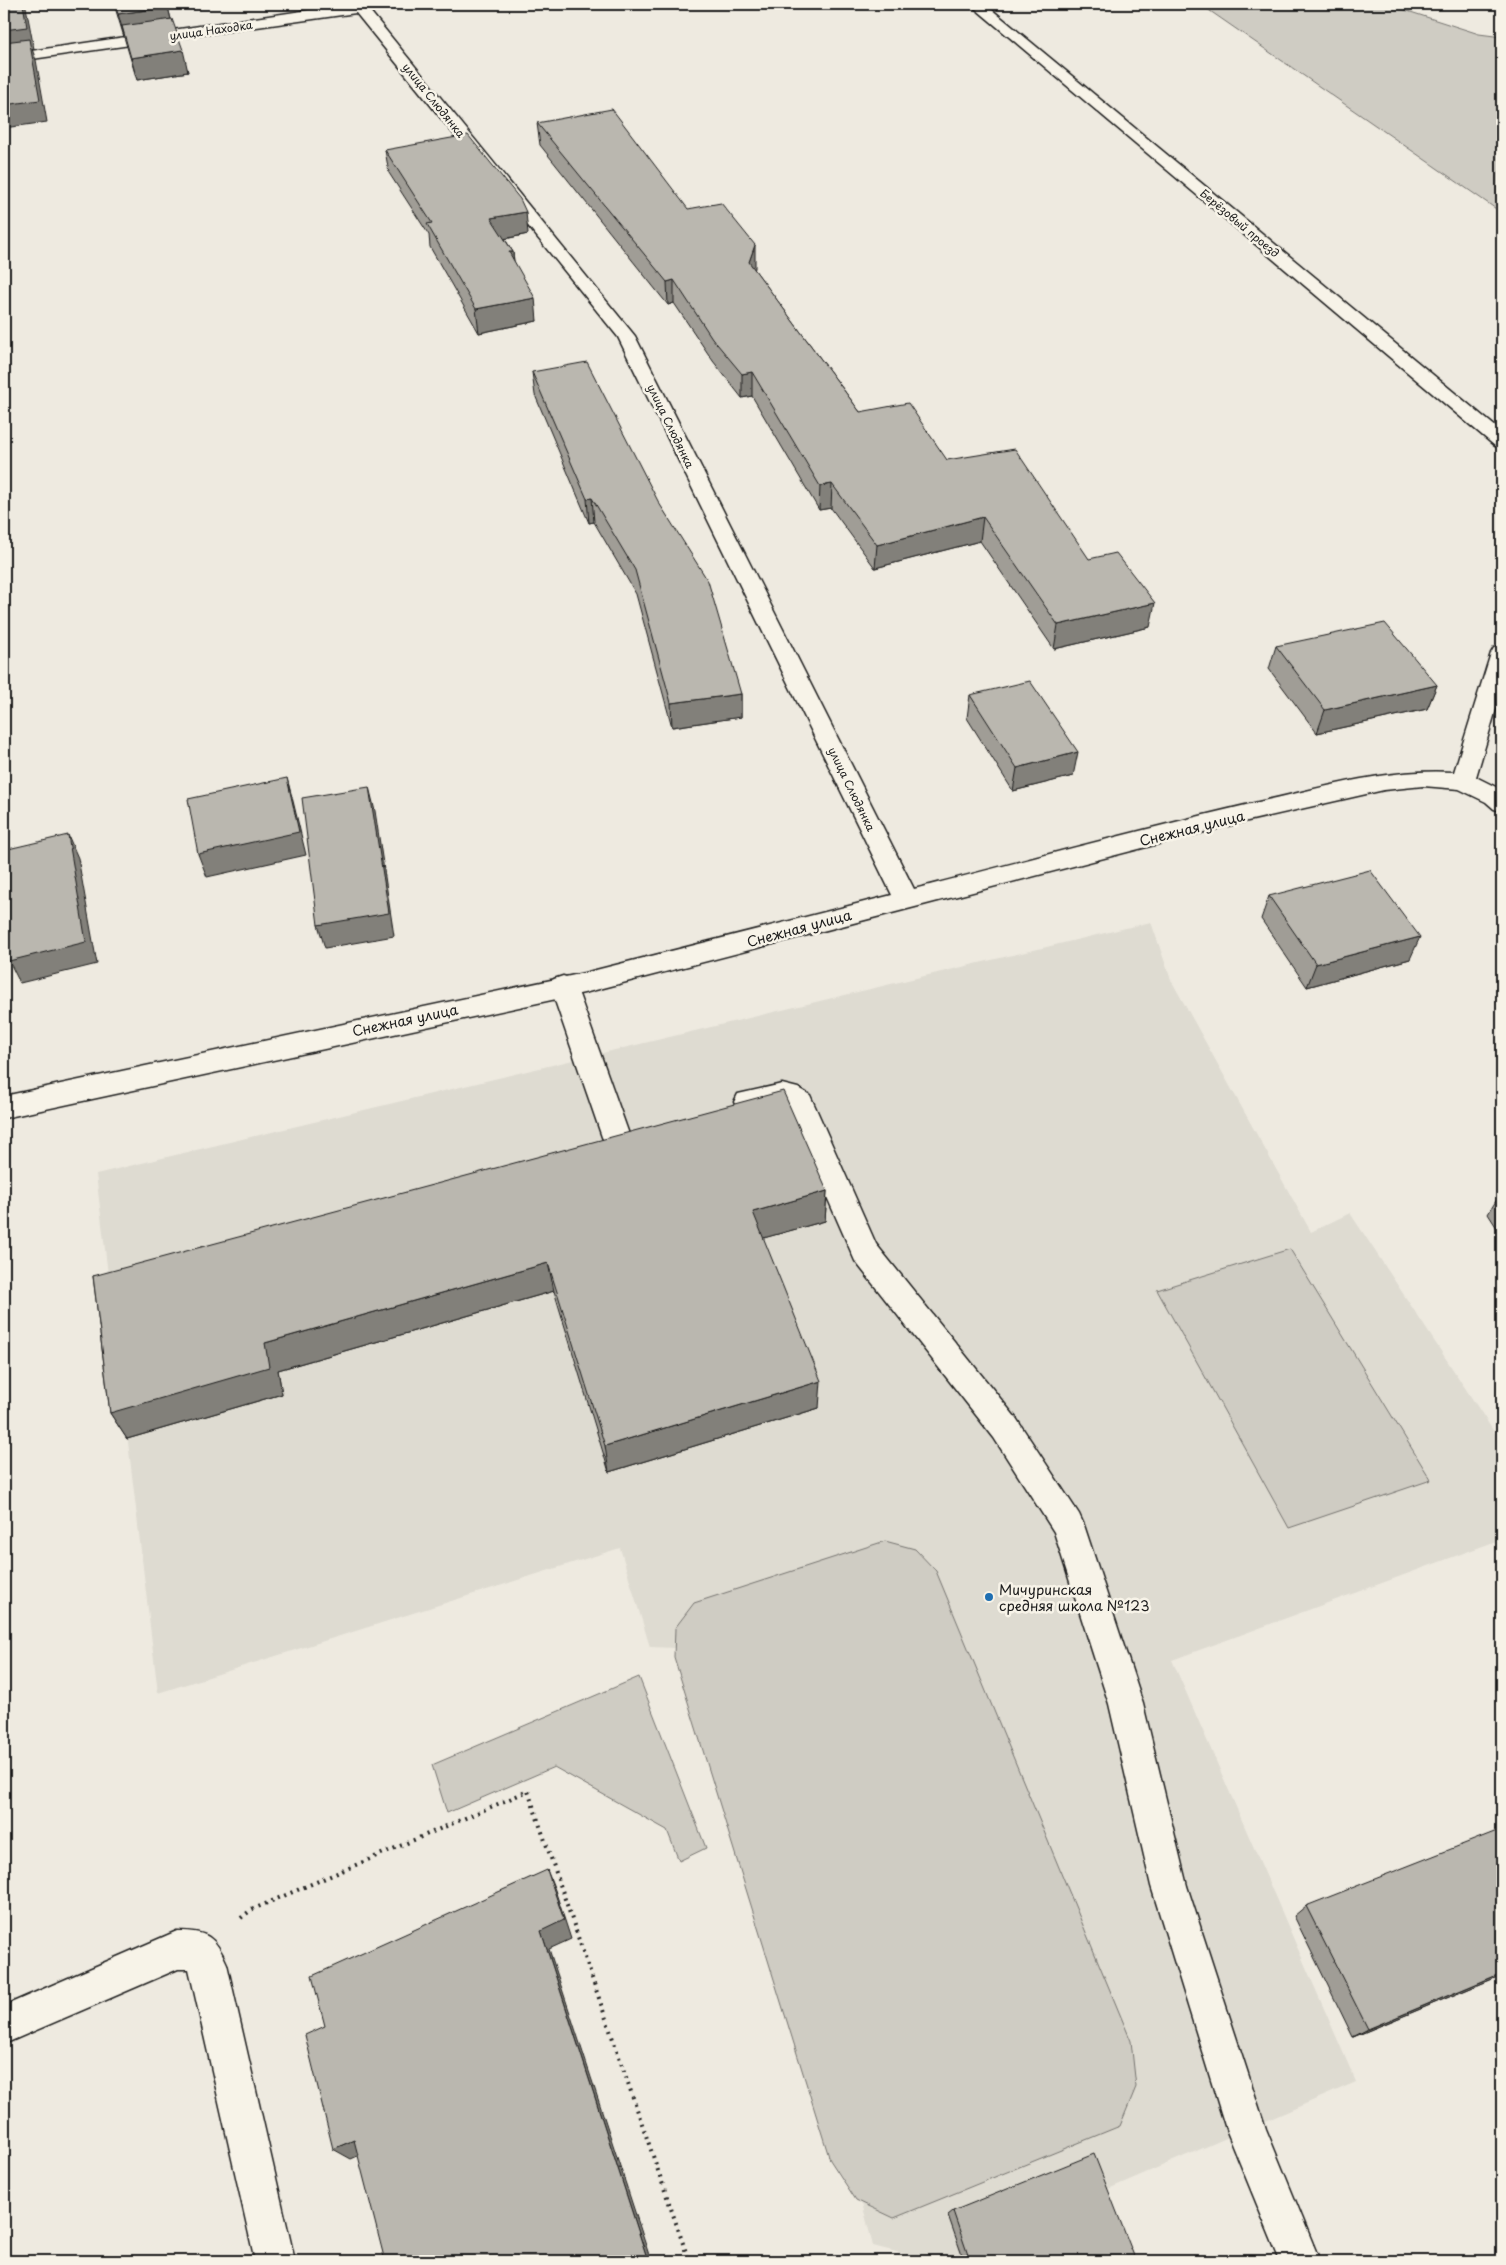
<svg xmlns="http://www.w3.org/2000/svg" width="1506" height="2265" font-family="'Playpen Sans',sans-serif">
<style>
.built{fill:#dedbd1}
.green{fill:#cfccc3;stroke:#767470}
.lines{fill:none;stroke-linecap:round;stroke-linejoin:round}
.service-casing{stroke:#1c1c1c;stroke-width:3}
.minor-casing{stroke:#1c1c1c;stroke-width:3}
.path{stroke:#1c1c1c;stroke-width:4;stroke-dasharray:2 5;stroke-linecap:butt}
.service{fill:#f7f3e8;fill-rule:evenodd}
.minor{fill:#f7f3e8;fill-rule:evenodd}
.wall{fill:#a09d96;stroke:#1c1c1c}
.shaded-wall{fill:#82807a;stroke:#1c1c1c}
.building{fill:#bab7af;stroke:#1c1c1c}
.poi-dot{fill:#1f6fb2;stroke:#f7f3e8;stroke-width:2}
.labels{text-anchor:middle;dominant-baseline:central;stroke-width:5;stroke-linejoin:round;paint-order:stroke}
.far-street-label{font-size:11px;fill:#1c1c1c;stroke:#f7f3e8}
.street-label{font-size:14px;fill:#1c1c1c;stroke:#f7f3e8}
.poi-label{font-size:14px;fill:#1c1c1c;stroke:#f7f3e8;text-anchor:start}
</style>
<rect width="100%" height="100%" fill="#eeeae0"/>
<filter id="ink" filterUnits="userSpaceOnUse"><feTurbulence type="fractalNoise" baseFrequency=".02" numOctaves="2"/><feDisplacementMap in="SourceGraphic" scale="10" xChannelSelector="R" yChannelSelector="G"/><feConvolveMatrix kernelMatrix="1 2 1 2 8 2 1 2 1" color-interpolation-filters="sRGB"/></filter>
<g filter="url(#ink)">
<!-- built -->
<polygon class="built" points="1151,922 1171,980 1311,1232 1350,1213 1502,1444 1502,1539 1172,1660 1356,2082 1099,2193 948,2215 964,2261 932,2261 873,2246 862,2203 856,2200 830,2160 674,1657 675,1648 650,1647 620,1548 158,1693 96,1174"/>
<!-- green -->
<g class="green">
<polygon points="1200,4 1397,4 1392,6 1479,34 1502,37 1502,213"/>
<polygon points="1290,1249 1431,1480 1289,1528 1157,1290"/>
<polygon points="885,1541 915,1549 936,1571 1131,2041 1136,2087 1120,2126 894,2218 856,2200 830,2160 674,1657 675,1628 694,1603"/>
<polygon points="639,1677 706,1848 679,1861 667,1830 554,1767 447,1813 432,1765"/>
</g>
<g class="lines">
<!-- service casing -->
<g class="service-casing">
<g id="service">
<polygon points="563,976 572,979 576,986 630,1137 626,1145 616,1148 606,1145 602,1137 550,986 554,979"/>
<path d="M782 1084 798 1088 810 1095 876 1244 1016 1418 1079 1514 1084 1525 1143 1704 1187 1886 1266 2129 1320 2261H1280L1226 2129 1151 1886 1109 1704 1054 1532 994 1438 855 1261 789 1110C775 1098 755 1115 738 1110L734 1102 738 1094Z"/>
<path d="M177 1931C207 1931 215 1936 227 1964L295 2261H255L189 1969H178L4 2044V2006Z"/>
</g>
</g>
<!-- minor casing -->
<g class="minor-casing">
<g id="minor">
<path d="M349 4 365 5 635 336 914 889C1032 859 1149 827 1267 800 1329 786 1390 768 1454 772L1491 653 1494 648 1502 646V689L1476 777 1502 790V811L1494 809 1486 802 1459 789 1423 786 1384 790 1239 823 584 993 4 1118V1096L584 973 892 895 618 337 356 13 4 63V55Z"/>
<polygon points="970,4 985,4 1502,432 1502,448 1495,446"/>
</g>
</g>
<!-- path -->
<polyline class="path" points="241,1918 251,1910 528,1791 689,2261"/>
<!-- service -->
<use href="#service" class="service"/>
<!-- minor -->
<use href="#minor" class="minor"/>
</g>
<!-- wall -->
<g class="wall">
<polygon points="114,4 167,4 171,19 188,72 137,80"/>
<polygon points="537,123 688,209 755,268 754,269 860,412 947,460 1089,559 1150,627 1054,649 980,541 875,568 831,508 819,510 752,396 742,398 713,361 674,303 668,305 540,145"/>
<polygon points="385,150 528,234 505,239 513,252 514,261 537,321 479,333 430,247 429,235 389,173"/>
<polygon points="532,372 741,694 741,717 672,727 636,594 594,522 589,523 535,395"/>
<polygon points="1276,646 1437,685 1427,709 1317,733 1269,669"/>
<polygon points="970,695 1073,776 1013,791 967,718"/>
<polygon points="1269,896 1410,959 1307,987 1261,919"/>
<polygon points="827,1191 825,1221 763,1238 819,1408 609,1472 554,1291 278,1370 282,1394 127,1439 110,1413 93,1276"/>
<polygon points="1502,1191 1502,1236 1488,1214"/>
<polygon points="1306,1906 1502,1975 1353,2037 1294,1916"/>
<polygon points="953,2211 1136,2261 964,2261 948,2215"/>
</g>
<!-- shaded-wall -->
<g class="shaded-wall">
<polygon points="23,4 25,4 26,7 34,49 32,49 36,60 47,122 4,128 4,30"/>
<polygon points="460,4 475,4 461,6"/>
<polygon points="168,7 173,28 124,35 118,14"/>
<polygon points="183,50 188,72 137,80 131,58"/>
<polygon points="526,212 528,234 494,241 491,218"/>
<polygon points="755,245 755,268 749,285 749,262"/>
<polygon points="509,252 513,252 515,275"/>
<polygon points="674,280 674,303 668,305 667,282"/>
<polygon points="535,298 537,321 479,333 476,309"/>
<polygon points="752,372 752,396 742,398 742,374"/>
<polygon points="832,484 831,508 819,510 820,486"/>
<polygon points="592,498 594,522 589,523 587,499"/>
<polygon points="983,517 980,541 875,568 877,545"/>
<polygon points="1155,603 1150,627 1054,649 1058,625"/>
<polygon points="1437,685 1427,709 1317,733 1325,710"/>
<polygon points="741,694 741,717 672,727 671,703"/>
<polygon points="1078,752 1073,776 1013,791 1017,768"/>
<polygon points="287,778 293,801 306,855 207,877 198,854"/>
<polygon points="369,787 375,811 394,936 325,948 318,925"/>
<polygon points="68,835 78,858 97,964 20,983 9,961"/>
<polygon points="1420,937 1410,959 1307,987 1316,964"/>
<polygon points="827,1191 825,1221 753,1241 753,1212"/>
<polygon points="548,1263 554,1291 278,1370 282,1394 127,1439 110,1413 265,1343"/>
<polygon points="821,1381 819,1408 609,1472 605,1446"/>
<polygon points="547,1870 555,1890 571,1939 549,1949 651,2261 648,2261 541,1931"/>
<polygon points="1502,1973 1502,1975 1353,2037 1368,2029"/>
<polygon points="354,2140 371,2150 351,2159 333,2149"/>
</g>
<!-- building -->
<g class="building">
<polygon points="4,4 23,4 27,27 4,30"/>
<polygon points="115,4 167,4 168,7 118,14"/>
<polygon points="172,19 183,50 131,58 122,26"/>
<polygon points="29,39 40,100 4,105 4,42"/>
<polygon points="612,109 688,209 721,203 755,245 749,262 860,412 908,403 947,460 1015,449 1089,559 1116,553 1155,603 1058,625 983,517 877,545 832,484 820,486 752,372 742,374 712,338 674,280 667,282 537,123"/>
<polygon points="468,135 520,199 526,212 491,218 513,252 509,252 535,298 476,309 427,224 432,223 385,150"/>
<polygon points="587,362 659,503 708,581 741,694 671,703 635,570 592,498 587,499 532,372"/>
<polygon points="1385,623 1437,685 1325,710 1276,646"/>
<polygon points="1030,681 1078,752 1017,768 970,695"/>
<polygon points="287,778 299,832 198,854 188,799"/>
<polygon points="369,787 389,913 318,925 302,798"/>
<polygon points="68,835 86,942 9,961 4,924 4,850"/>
<polygon points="1370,870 1420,937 1316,964 1269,896"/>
<polygon points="783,1091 827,1191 753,1212 821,1381 605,1446 548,1263 265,1343 269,1367 110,1413 93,1276"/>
<polygon points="1502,1829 1502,1973 1368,2029 1306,1906"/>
<polygon points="547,1870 564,1920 541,1931 648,2261 385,2261 354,2140 333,2149 305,2035 325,2026 312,1976"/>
<polygon points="1094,2154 1136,2261 970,2261 953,2211"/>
</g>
</g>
<!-- markers -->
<circle class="poi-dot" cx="989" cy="1597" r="5"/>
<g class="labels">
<!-- far-street labels -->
<g class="far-street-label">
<text transform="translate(211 30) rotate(-8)">улица Находка</text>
<text transform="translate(434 100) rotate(51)">улица Слюдянка</text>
<text transform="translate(1240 223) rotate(40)">Берёзовый проезд</text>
<text transform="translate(671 426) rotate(64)">улица Слюдянка</text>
<text transform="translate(852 789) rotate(64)">улица Слюдянка</text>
</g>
<!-- street labels -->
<g class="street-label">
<text transform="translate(1192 828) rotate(-14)">Снежная улица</text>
<text transform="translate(799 928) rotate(-15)">Снежная улица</text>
<text transform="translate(405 1020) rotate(-12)">Снежная улица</text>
</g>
<!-- poi labels -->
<g class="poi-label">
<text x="999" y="1589">Мичуринская<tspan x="999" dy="16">средняя школа №123</tspan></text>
</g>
</g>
<!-- margin -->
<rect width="1506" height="2265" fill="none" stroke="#f7f3e8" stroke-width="20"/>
<rect x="10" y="10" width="1486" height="2245" fill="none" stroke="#1c1c1c" stroke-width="2" filter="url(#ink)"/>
</svg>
